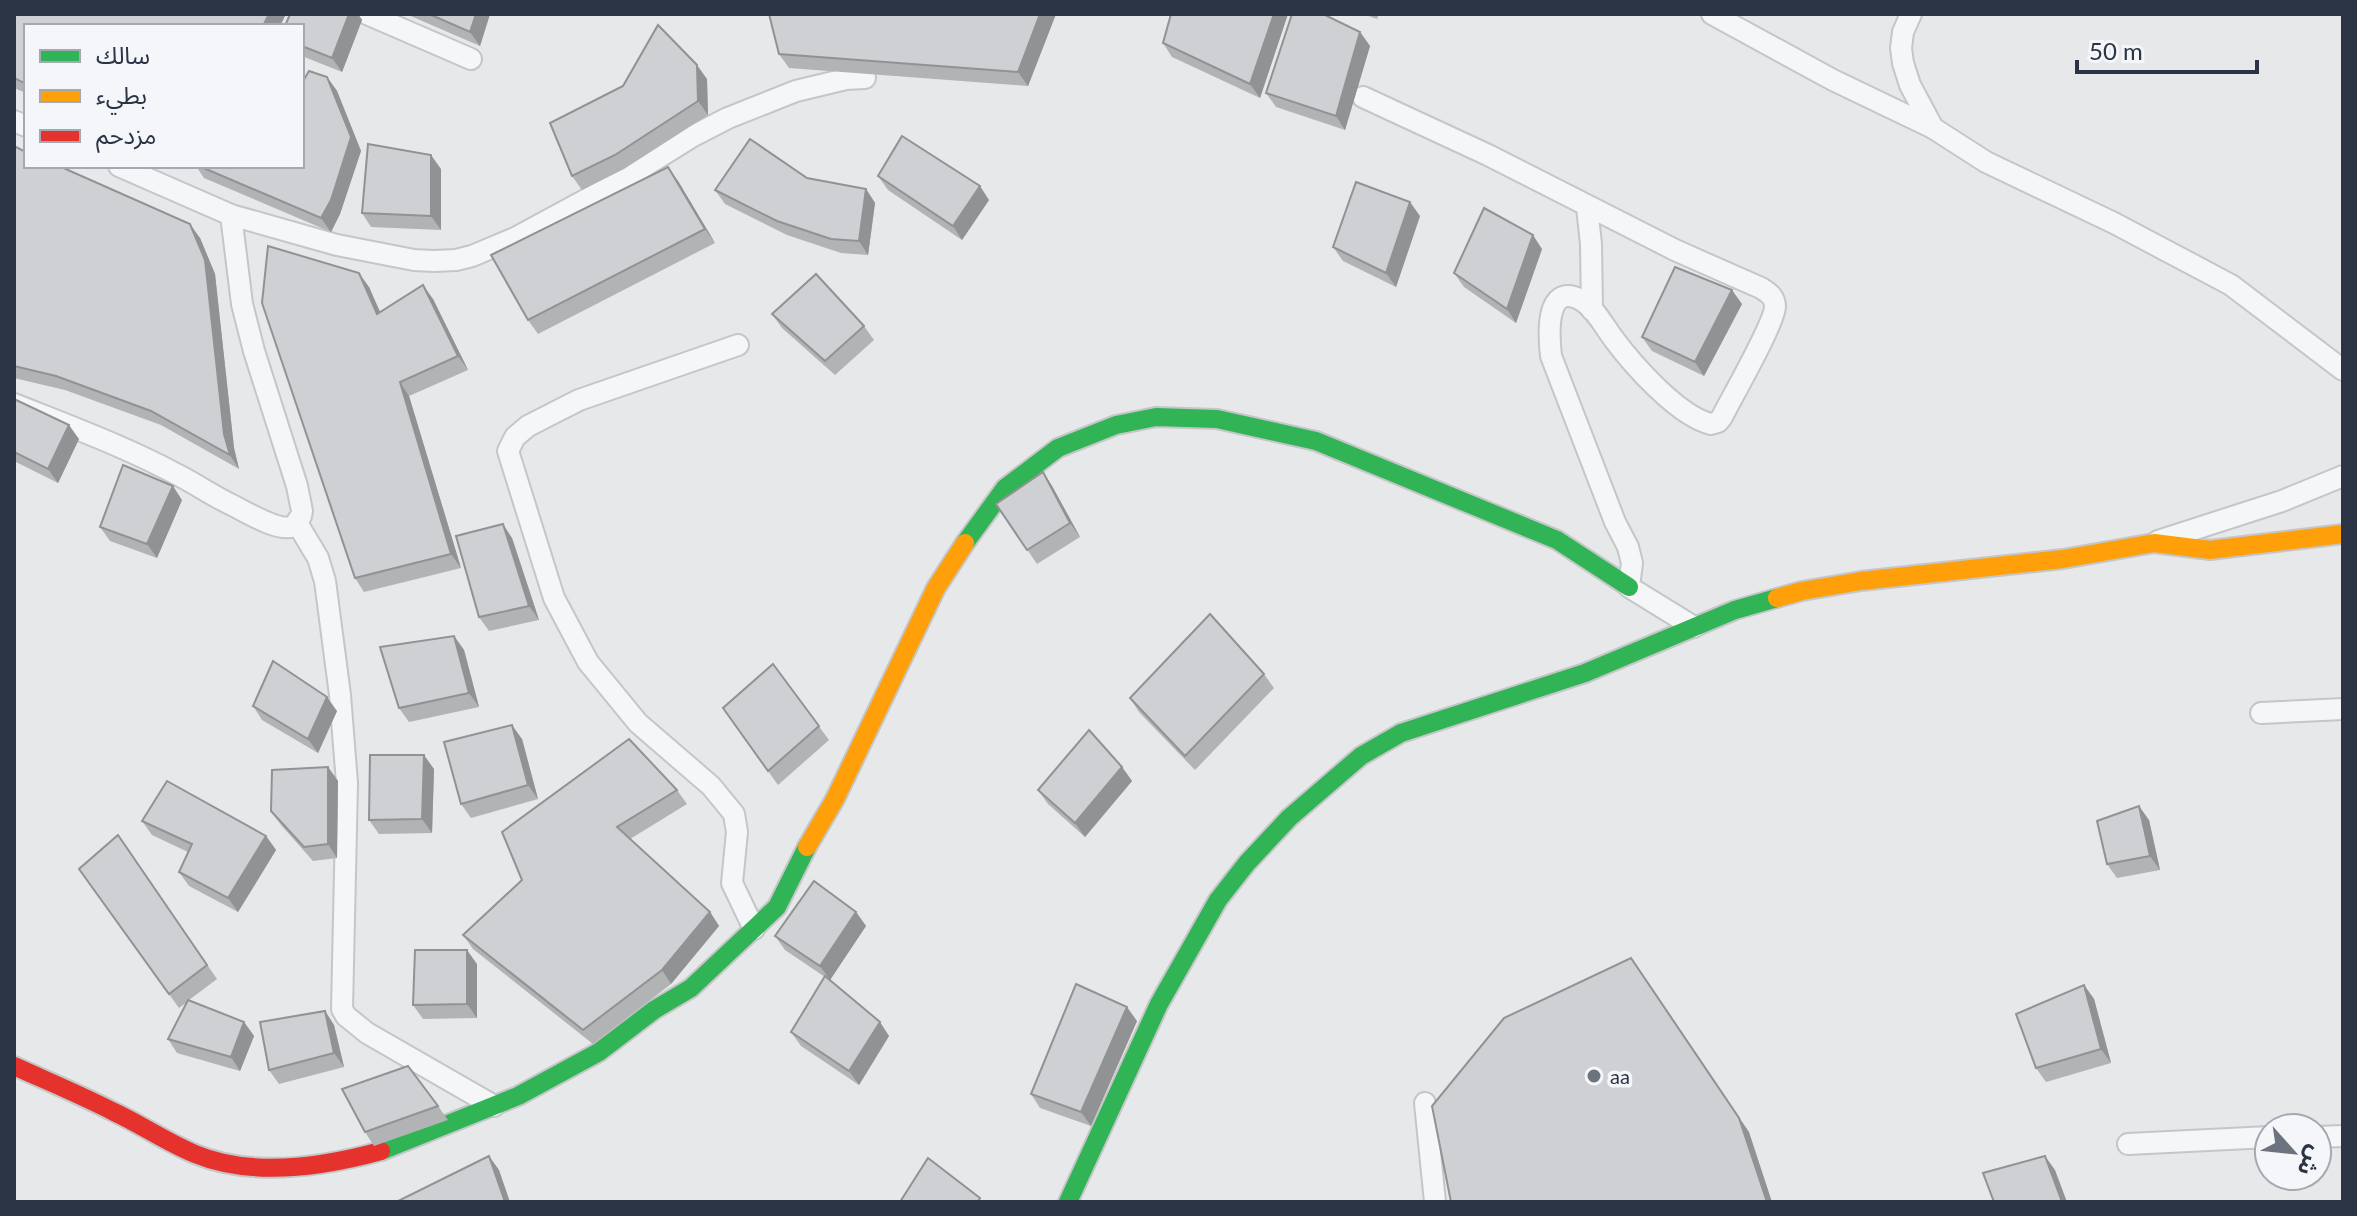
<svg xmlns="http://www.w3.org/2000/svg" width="2357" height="1216" font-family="Lato,'Noto Sans Arabic',sans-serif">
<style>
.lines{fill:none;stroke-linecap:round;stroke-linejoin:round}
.street-casing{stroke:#c4c6c8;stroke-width:24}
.fast-casing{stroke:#c4c6c8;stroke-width:22}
.slow-casing{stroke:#c4c6c8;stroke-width:22}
.jam-casing{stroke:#c4c6c8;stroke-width:22}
.street{stroke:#f5f6f7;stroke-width:20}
.fast{stroke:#30b455;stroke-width:18}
.slow{stroke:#ff9f0a;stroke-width:18}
.jam{stroke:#e5322d;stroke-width:18}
.wall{fill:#b1b3b5}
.shaded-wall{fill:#909294}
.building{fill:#ced0d3;stroke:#909294;stroke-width:2}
.poi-dot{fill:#6c737f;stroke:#f4f6f9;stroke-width:3}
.labels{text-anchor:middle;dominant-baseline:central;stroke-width:7;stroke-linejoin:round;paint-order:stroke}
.poi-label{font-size:20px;fill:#2b3445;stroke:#f4f6f9;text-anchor:start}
</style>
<rect width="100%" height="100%" fill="#e6e8ea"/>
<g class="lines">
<!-- street casing -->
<g class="street-casing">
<g id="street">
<polyline points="367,14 471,59"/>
<polyline points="1712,14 1833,80 1933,128"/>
<polyline points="1911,14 1903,32 1901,48 1903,63 1910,85 1933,128 1986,162 2114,223 2231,285 2343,370"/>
<path d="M1363 97 1488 155 1675 250 1761 288C1769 293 1775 297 1775 307 1774 324 1732 397 1722 417L1718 422 1711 424C1678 416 1633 365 1613 338 1604 326 1595 308 1581 300 1544 281 1549 338 1551 356L1615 522 1628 547 1632 563 1629 587 1694 627"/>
<polyline points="14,121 26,126"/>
<polyline points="119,166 231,215 337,245 414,260 434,261 456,260 472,256 515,238 624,179 693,136 728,118 796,91 846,79 865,78"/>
<polyline points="1587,207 1591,244 1592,310"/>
<polyline points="738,345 579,400 528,426 515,437 508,451 554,598 588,662 638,723 711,786 734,814 737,832 732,883 754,929"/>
<path d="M14 404C69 426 126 447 178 475 196 484 213 496 232 505 246 512 280 533 294 526L301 516 302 511 297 486 254 351 242 304 231 215"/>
<polyline points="297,523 318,558 325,581 340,695 347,783 342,1009 346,1016 367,1033 494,1106"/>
<polyline points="2158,541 2282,501 2343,476"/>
<polyline points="2261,713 2343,709"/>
<polyline points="1425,1103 1435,1202"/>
<polyline points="2317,1137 2343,1136"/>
<polyline points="2128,1144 2269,1137"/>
</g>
</g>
<!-- fast casing -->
<g class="fast-casing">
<g id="fast">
<polyline points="965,543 1005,488 1058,448 1116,425 1156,417 1217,419 1316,441 1557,540 1629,587"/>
<polyline points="381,1151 518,1096 599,1052 654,1010 691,988 777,907 807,847"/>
<polyline points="1068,1202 1159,1004 1218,900 1247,863 1289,818 1361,756 1401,733 1585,673 1735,610 1777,598"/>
</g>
</g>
<!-- slow casing -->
<g class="slow-casing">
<g id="slow">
<polyline points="1777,598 1802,591 1861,581 2063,559 2154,543 2210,550 2343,534"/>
<polyline points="807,847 835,799 936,588 965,543"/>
</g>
</g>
<!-- jam casing -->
<g class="jam-casing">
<path id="jam" d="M14 1066C47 1081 81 1095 114 1112 142 1125 166 1142 195 1154 253 1178 323 1167 381 1151"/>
</g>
<!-- street -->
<use href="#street" class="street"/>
<!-- fast -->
<use href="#fast" class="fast"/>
<!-- slow -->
<use href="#slow" class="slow"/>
<!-- jam -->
<use href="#jam" class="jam"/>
</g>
<!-- wall -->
<g class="wall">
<polygon points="14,14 286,14 280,26 26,26 26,93 14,88"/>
<polygon points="290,14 358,14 362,20 342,72 302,56 302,26"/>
<polygon points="406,14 490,14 480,46"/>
<polygon points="769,14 1056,14 1028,86 789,68 779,54"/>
<polygon points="1171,14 1288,14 1260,98 1172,57 1163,43"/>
<polygon points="1363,14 1379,14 1377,19"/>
<polygon points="1360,32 1370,46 1345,130 1276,107 1266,93"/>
<polygon points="327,77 337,91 361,151 340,214 331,232 204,178 196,166 302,166"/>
<polygon points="707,79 708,115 624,169 582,190 572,176"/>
<polygon points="14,146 200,238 215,274 234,448 239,469 161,425 65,390 14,378"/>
<polygon points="441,169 441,230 371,227 362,213"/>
<polygon points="878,176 989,200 962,240 888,190"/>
<polygon points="807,178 866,189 875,203 868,255 841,253 787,235 725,204 715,190"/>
<polygon points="678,181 715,243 538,334 528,320"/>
<polygon points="1420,216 1396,287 1343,261 1333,247"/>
<polygon points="1542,249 1516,323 1464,287 1454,273"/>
<polygon points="369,287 380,312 433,299 468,370 409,396 461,568 364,592 355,578"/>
<polygon points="1742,304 1704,376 1652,351 1642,337"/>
<polygon points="772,314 864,326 874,340 835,375 782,328"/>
<polygon points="14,399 79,439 58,483 14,461"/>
<polygon points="1043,472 1052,486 1080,537 1037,564 996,504"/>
<polygon points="182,500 157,558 110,541 100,527"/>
<polygon points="512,538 539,620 489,631 479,617"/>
<polygon points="454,636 464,650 479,707 409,722 399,708"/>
<polygon points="773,664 829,740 778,785 723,708"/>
<polygon points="1264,674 1274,688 1195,770 1139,712 1130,698"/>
<polygon points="253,706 337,711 318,753 262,720"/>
<polygon points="522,739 538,799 471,818 461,804"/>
<polygon points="328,767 338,781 337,858 313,861 281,825 271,811"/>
<polygon points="1122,767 1132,781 1085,837 1048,804 1038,790"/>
<polygon points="434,769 432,833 379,834 369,820"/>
<polygon points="677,790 687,804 630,839 710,912 719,926 671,984 593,1044 473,949 463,935 522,880"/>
<polygon points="2149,820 2160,870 2117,878 2107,864"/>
<polygon points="142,821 266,836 276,850 238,912 189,886 179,872 188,852 152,835"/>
<polygon points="118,835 217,979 189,1000 244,1022 254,1036 240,1071 177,1053 168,1039 187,1002 179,1008 79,869"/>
<polygon points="856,912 866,926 830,980 889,1036 859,1085 801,1046 791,1032 825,977 785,950 775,936"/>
<polygon points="477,964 477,1018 423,1019 413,1005"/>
<polygon points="2084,985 2094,999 2111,1063 2046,1082 2036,1068"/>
<polygon points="325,1011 334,1025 344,1067 279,1084 269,1070"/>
<polygon points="1137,1021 1091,1126 1040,1108 1031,1094"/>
<polygon points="438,1106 448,1120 374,1146 365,1132"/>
</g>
<!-- shaded-wall -->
<g class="shaded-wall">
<polygon points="269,14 286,14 280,26 263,26"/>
<polygon points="349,14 358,14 362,20 342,72 332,58"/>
<polygon points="476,14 490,14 480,46 470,32"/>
<polygon points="1040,14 1056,14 1028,86 1018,72"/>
<polygon points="1274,14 1288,14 1260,98 1250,84"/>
<polygon points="1360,32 1370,46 1345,130 1336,116"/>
<polygon points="697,65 707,79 708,115 698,101"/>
<polygon points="327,77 337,91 361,151 340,214 331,232 321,218"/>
<polygon points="431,155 441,169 441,230 431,216"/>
<polygon points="668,167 678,181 715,243 705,229"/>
<polygon points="980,186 989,200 962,240 953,226"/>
<polygon points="866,189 875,203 868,255 859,241"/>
<polygon points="1410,202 1420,216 1396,287 1386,273"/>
<polygon points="190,224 200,238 215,274 234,448 239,469 230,455 224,434"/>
<polygon points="1533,235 1542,249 1516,323 1507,309"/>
<polygon points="359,273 369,287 387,328 377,314"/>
<polygon points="423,285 433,299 468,370 458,356"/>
<polygon points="1732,290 1742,304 1704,376 1695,362"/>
<polygon points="400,382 409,396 461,568 451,554"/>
<polygon points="69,425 79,439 58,483 48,469"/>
<polygon points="1043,472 1052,486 1080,537 1070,523"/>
<polygon points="173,486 182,500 157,558 147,544"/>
<polygon points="503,524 512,538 539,620 529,606"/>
<polygon points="454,636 464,650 479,707 469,693"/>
<polygon points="327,697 337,711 318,753 308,739"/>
<polygon points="512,725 522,739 538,799 528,785"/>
<polygon points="424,755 434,769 432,833 422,819"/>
<polygon points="328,767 338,781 337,858 328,844"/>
<polygon points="1122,767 1132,781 1085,837 1075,823"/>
<polygon points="2139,806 2149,820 2160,870 2150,856"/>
<polygon points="266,836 276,850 238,912 228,898"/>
<polygon points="710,912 719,926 671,984 662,970"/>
<polygon points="856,912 866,926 830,980 820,966"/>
<polygon points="467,950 477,964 477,1018 467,1004"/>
<polygon points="1641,972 1749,1132 1772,1202 1767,1202"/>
<polygon points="2084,985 2094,999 2111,1063 2101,1049"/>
<polygon points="1127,1007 1137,1021 1091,1126 1081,1112"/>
<polygon points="325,1011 334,1025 344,1067 334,1053"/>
<polygon points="244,1022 254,1036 240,1071 231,1057"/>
<polygon points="880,1022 889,1036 859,1085 849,1071"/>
<polygon points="489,1156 499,1170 510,1202 505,1202"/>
<polygon points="2045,1156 2055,1170 2067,1202 2062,1202"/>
</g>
<!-- building -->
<g class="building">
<polygon points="14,14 269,14 263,26 26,26 26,84 14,78"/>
<polygon points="290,14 349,14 332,58 302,46 302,26 285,26"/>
<polygon points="429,14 476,14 470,32"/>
<polygon points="769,14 1040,14 1018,72 779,54"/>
<polygon points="1171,14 1274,14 1250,84 1163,43"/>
<polygon points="1292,14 1323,14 1360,32 1336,116 1266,93"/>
<polygon points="658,25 697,65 698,101 615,155 572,176 550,123 623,86"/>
<polygon points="309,71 327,77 351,137 331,200 321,218 199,166 302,166 302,83"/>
<polygon points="902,136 980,186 953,226 878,176"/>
<polygon points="750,139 807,178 866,189 859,241 831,239 777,221 715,190"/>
<polygon points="368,144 431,155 431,216 362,213"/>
<polygon points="14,146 26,152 26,166 59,166 190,224 205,260 224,434 230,455 151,411 56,376 14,366"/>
<polygon points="668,167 705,229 528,320 491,255"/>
<polygon points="1356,182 1410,202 1386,273 1333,247"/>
<polygon points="1484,208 1533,235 1507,309 1454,273"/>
<polygon points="268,246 359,273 377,314 423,285 458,356 400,382 451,554 355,578 262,303"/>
<polygon points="1675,267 1732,290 1695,362 1642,337"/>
<polygon points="816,274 864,326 825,361 772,314"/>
<polygon points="14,399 69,425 48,469 14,452"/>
<polygon points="123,465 173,486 147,544 100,527"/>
<polygon points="1043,472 1070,523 1027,550 996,504"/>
<polygon points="503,524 529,606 479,617 456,536"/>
<polygon points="1210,614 1264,674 1185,756 1130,698"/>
<polygon points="454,636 469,693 399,708 380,647"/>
<polygon points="273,661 327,697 308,739 253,706"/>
<polygon points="773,664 819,726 768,771 723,708"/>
<polygon points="512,725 528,785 461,804 444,742"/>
<polygon points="1089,730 1122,767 1075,823 1038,790"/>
<polygon points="629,739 677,790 617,827 710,912 662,970 583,1030 463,935 522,880 502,832"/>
<polygon points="370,755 424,755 422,819 369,820"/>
<polygon points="328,767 328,844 304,847 271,811 272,770"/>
<polygon points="167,781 266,836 228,898 179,872 192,844 142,821"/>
<polygon points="2139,806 2150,856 2107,864 2097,821"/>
<polygon points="118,835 207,965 169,994 79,869"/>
<polygon points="814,881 856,912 820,966 775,936"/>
<polygon points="415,950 467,950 467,1004 413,1005"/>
<polygon points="1631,958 1739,1118 1767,1202 1451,1202 1432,1106 1504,1018"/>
<polygon points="825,976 880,1022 849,1071 791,1032"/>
<polygon points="1076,984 1127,1007 1081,1112 1031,1094"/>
<polygon points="2084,985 2101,1049 2036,1068 2016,1014"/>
<polygon points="188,1000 244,1022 231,1057 168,1039"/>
<polygon points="325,1011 334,1053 269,1070 260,1022"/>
<polygon points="408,1066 438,1106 365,1132 342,1089"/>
<polygon points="489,1156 505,1202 399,1202 398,1201"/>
<polygon points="2045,1156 2062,1202 1994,1202 1983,1173"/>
<polygon points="928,1158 980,1198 978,1202 900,1202"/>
</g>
<!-- markers -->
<circle class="poi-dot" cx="1594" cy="1076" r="8"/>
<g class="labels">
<!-- poi labels -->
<g class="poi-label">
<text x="1610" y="1076">aa</text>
</g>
</g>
<!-- border -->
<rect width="2357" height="1216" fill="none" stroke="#2b3445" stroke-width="32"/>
<!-- legend -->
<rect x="24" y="24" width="280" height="144" fill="#f4f6f9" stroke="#a4a8b1" stroke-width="2"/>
<rect x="40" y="50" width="40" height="12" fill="#30b455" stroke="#a4a8b1" stroke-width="2"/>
<text x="96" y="64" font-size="24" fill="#2b3445">سالك</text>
<rect x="40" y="90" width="40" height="12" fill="#ff9f0a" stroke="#a4a8b1" stroke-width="2"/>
<text x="96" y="104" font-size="24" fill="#2b3445">بطيء</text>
<rect x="40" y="130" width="40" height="12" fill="#e5322d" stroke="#a4a8b1" stroke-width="2"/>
<text x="96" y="144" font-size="24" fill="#2b3445">مزدحم</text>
<!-- north arrow -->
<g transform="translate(2293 1152) rotate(117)"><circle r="38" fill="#f4f6f9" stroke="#a4a8b1" stroke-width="2"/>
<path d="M0-6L14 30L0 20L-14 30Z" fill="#6c737f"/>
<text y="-12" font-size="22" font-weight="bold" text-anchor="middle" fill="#2b3445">ش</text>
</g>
<!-- scale -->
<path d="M2077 60v12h180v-12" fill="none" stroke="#2b3445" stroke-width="4"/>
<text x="2089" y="60" font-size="24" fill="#2b3445" stroke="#f4f6f9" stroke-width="6" paint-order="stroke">50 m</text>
</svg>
